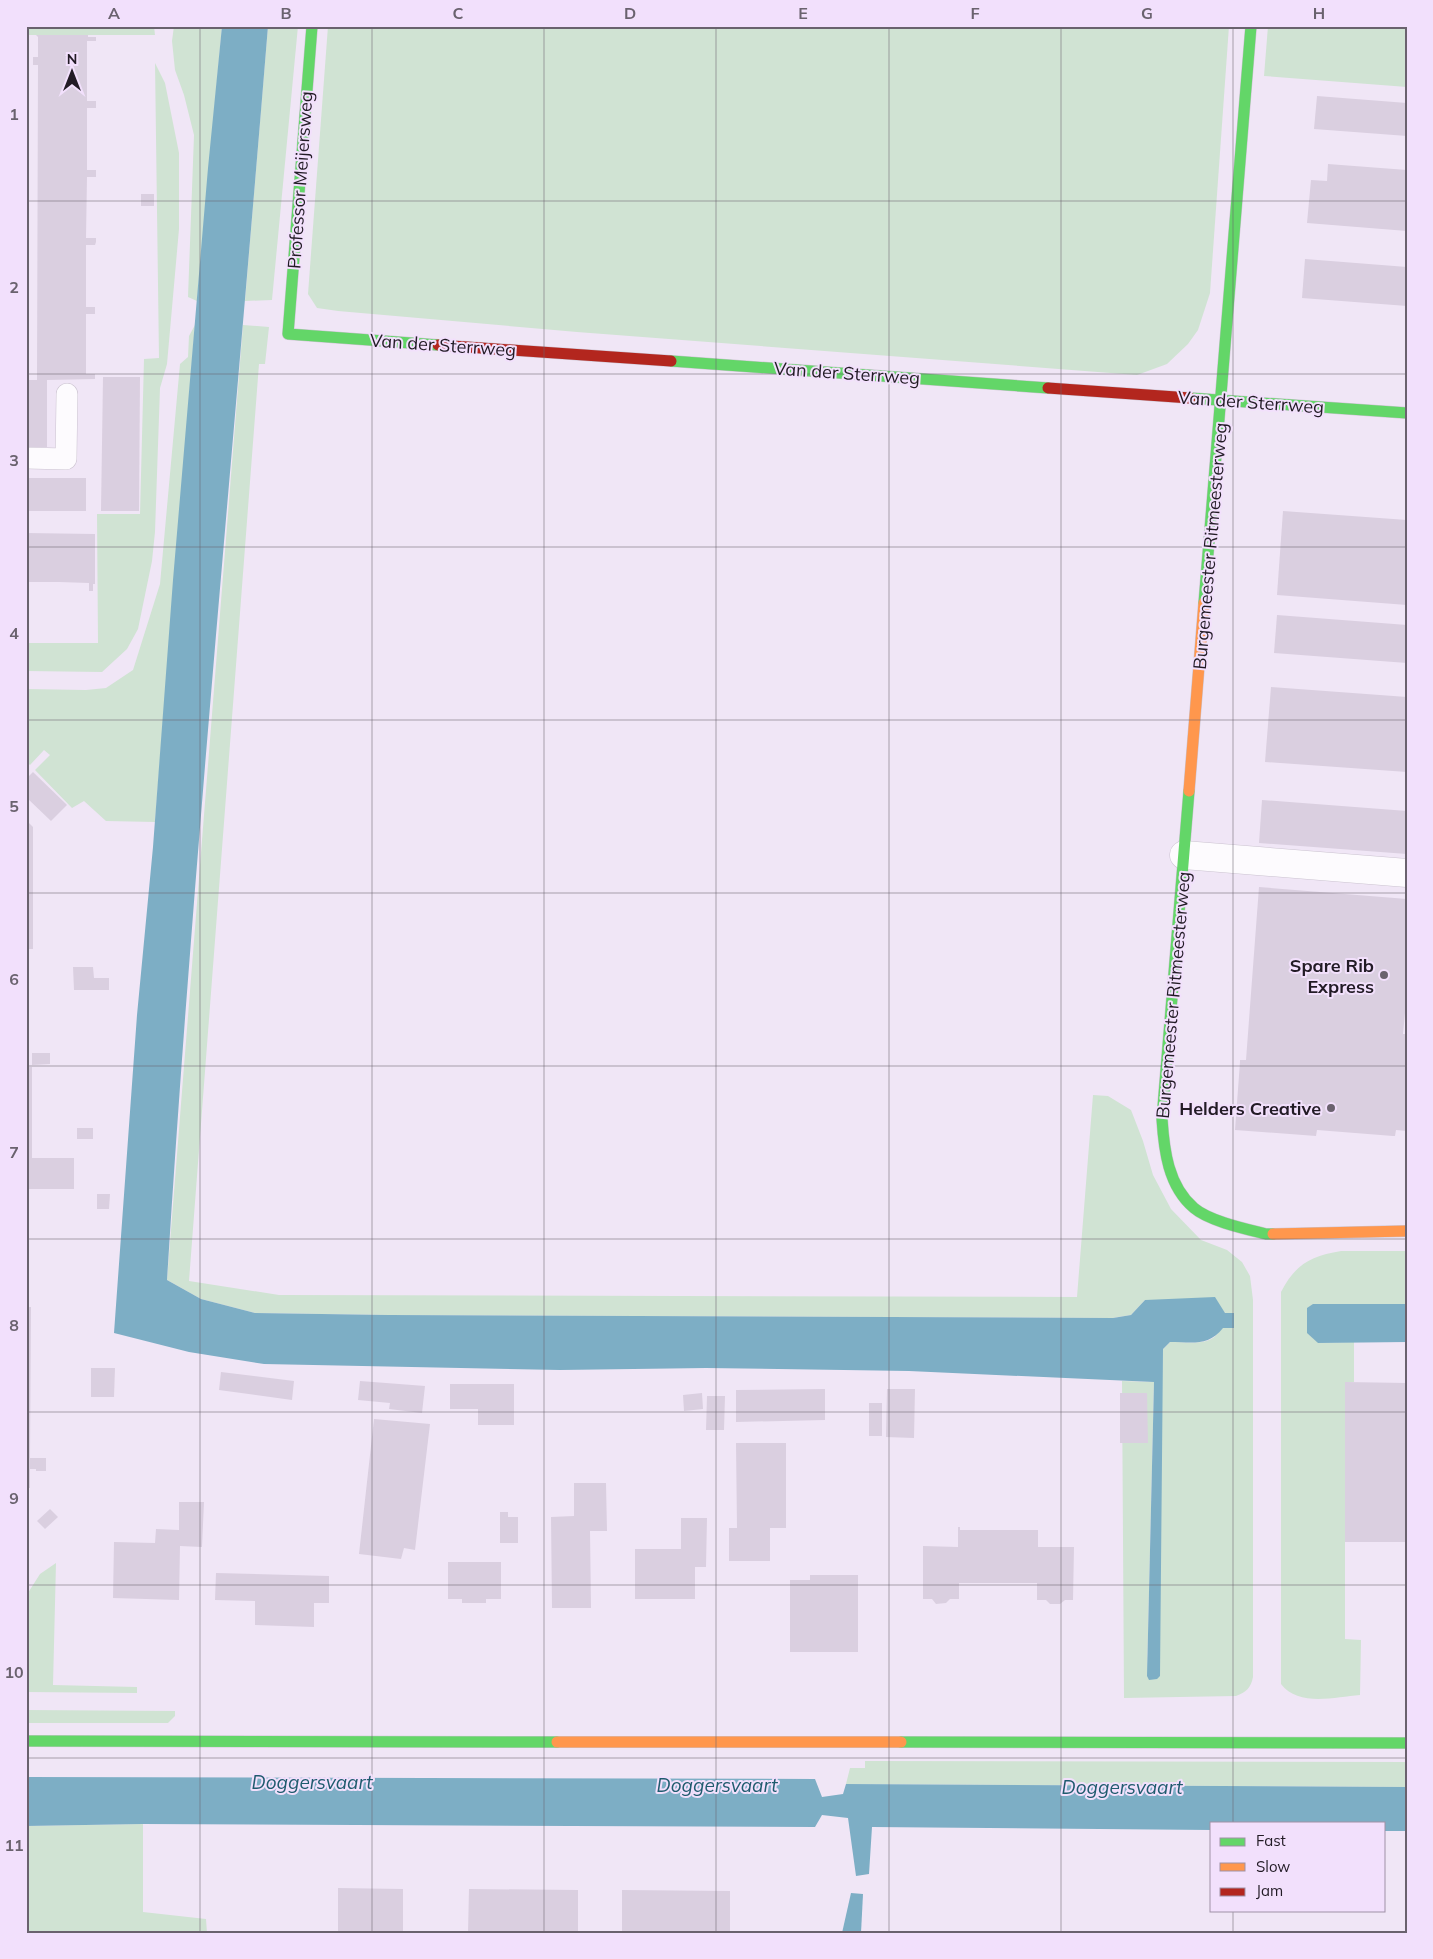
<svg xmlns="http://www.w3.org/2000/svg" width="1433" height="1959" font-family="Mulish,sans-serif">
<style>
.green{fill:#d0e3d3}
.water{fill:#7daec5}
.building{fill:#dacfe0}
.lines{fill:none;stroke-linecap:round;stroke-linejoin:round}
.lane-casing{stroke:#cbc3d0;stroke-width:22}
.street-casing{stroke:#cbc3d0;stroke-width:29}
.fast-casing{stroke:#cbc3d0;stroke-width:12}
.slow-casing{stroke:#cbc3d0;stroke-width:12}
.jam-casing{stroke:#cbc3d0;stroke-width:12}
.lane{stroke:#fdfbfe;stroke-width:21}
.street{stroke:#fdfbfe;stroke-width:28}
.fast{stroke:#63d668;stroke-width:11}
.slow{stroke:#ff974d;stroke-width:11}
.jam{stroke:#b3261e;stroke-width:11}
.grid{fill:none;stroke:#6a626e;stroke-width:1;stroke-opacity:0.55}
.poi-dot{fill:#6a626e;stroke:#f2e0fc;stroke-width:2}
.labels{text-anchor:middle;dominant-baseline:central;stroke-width:4;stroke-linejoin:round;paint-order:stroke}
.street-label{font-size:18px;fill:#221b25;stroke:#f2e0fc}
.poi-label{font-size:18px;font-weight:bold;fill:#221b25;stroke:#f2e0fc;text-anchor:end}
.water-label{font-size:19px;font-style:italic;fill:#1f5b6e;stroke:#f2e0fc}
.neatline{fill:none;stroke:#6a626e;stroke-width:2}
.grid-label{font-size:16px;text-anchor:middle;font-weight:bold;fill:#6a626e}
</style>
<rect width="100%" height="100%" fill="#f0e6f6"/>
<!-- green -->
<g class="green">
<polygon points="26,26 154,26 155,35 26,35"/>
<polygon points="174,26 222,26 197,301 188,297 194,135 184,95 175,70 172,41"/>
<polygon points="268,26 298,26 272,300 245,301"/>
<polygon points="328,26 1229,26 1210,293 1198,330 1188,344 1167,364 1137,375 577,332 338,311 317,308 308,294"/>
<polygon points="1268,26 1407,26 1407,87 1264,76"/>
<polygon points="155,63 165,83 179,153 179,229 167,364 160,388 155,532 152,561 138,629 127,649 102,672 26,671 26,643 98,643 97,514 140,514 144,359 159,358"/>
<polygon points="195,325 155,822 106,821 84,801 72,808 35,770 50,755 44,750 30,765 26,761 26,689 86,690 106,688 133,670 160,584 180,364 188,357 189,336"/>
<path d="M243 325 269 327 265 364H259L189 1281 279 1295 1077 1297 1093 1095 1108 1096 1131 1110 1143 1141 1153 1175 1171 1209 1201 1240 1227 1250 1242 1262 1250 1276 1253 1300V1677C1251 1688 1246 1692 1236 1696L1124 1698 1122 1381 1154 1382 1147 1676 1163 1349 1170 1342C1199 1342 1219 1349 1226 1313L1145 1300 1131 1315 1113 1318 388 1315 255 1313 201 1299 167 1280Z"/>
<path d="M1341 1251H1407V1304H1313L1318 1343 1354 1342V1382L1345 1383V1639L1361 1640 1360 1695C1335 1697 1298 1707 1281 1684V1292C1295 1265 1310 1256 1341 1251Z"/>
<polygon points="56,1563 53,1685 137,1687 137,1693 26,1692 26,1596 40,1574"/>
<polygon points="26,1710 175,1711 175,1716 168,1723 26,1723"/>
<polygon points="865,1761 1407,1762 1407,1787 846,1784 850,1768 865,1768"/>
<polygon points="143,1824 143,1912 206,1919 207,1933 26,1933 26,1826"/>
</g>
<!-- water -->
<g class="water">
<path d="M222 26H268C234 444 193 861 167 1280L201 1299 255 1313 388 1315 1113 1318 1131 1315 1145 1300 1215 1297 1225 1313H1234V1328H1223C1208 1347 1192 1342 1170 1342L1163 1349 1160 1676 1157 1679 1149 1680 1147 1676 1154 1382 909 1371 706 1368 560 1370 264 1364 189 1352 114 1333 137 1015 153 847 173 580 208 168Z"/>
<polygon points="1313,1304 1407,1304 1407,1342 1318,1343 1307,1333 1307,1308"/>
<polygon points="26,1777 815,1779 822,1797 843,1794 846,1784 1407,1787 1407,1831 1384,1831 1384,1823 1212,1823 1212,1830 872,1827 869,1874 856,1876 848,1818 822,1815 815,1827 143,1824 26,1826"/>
<polygon points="851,1893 863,1894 861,1933 842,1933"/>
</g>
<!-- building -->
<g class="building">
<polygon points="36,35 88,35 88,37 96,37 96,41 87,41 87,101 96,101 96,108 87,108 87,170 96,170 96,177 87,177 86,238 96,238 96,242 95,245 86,245 86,307 95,307 95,314 86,314 86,374 95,374 95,379 47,380 47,447 26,447 26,380 37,380 37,378 38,65 33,65 33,57 38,57 38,37"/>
<polygon points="1317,96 1407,103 1407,136 1314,129"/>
<polygon points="1328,164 1407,170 1407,231 1307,223 1311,180 1327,181"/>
<rect x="141" y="194" width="13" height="12"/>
<polygon points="1305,259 1407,267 1407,306 1302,298"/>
<polygon points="103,377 140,377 139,511 101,511"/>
<rect x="26" y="478" width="60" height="33"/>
<polygon points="1283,511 1407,520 1407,605 1277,595"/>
<polygon points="26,533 95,534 95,584 93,584 93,591 89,591 89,583 59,582 28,582 28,590 26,590"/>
<polygon points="1277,615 1407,625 1407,663 1274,653"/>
<polygon points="1271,687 1407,697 1407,772 1265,762"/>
<polygon points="33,772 67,805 51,821 26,797 26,779"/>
<polygon points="1262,800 1407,811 1407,854 1259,843"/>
<polygon points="26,820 33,827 33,949 26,949"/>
<polygon points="1259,887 1407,899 1407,992 1403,1034 1407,1034 1407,1131 1396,1130 1395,1136 1393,1136 1317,1130 1316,1136 1235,1130 1240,1062 1240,1060 1246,1060"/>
<polygon points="73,967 93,967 94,978 109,978 109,990 74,990"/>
<polygon points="32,1053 50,1053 50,1064 32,1065"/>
<polygon points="26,1067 32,1067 32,1158 74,1158 74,1189 26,1189"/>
<rect x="77" y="1128" width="16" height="11"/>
<polygon points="97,1194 110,1194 109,1209 97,1209"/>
<polygon points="26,1307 31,1307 30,1458 46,1458 46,1471 36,1471 36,1469 30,1469 30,1488 26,1488"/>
<polygon points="91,1368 115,1368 114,1397 91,1397"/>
<polygon points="221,1372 294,1381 292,1400 219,1390"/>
<polygon points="360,1381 425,1386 422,1413 389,1409 390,1403 358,1400"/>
<polygon points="1345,1382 1407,1383 1407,1542 1345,1542"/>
<polygon points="450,1384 514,1384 514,1425 478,1425 478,1409 450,1409"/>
<polygon points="825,1389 825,1420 736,1422 736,1390"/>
<polygon points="887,1389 915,1389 914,1438 886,1437"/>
<polygon points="702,1393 703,1409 684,1411 683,1395"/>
<polygon points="1120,1393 1147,1393 1148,1443 1120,1443"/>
<polygon points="707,1396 725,1396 724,1430 706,1430"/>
<rect x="869" y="1403" width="13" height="33"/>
<polygon points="374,1419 430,1424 415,1550 404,1548 401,1559 359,1554"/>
<polygon points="736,1443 786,1443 786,1528 770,1528 770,1561 729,1561 729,1528 737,1528"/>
<polygon points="574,1483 606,1483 607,1531 590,1531 591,1608 552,1608 551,1517 574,1516"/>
<polygon points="179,1502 204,1502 202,1547 180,1546 179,1600 113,1598 114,1542 155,1543 156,1529 179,1530"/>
<polygon points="50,1509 58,1517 45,1529 37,1521"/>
<polygon points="500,1512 508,1512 508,1517 518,1517 518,1543 500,1543"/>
<polygon points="681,1518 707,1518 706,1567 695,1567 695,1599 635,1599 635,1549 681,1549"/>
<polygon points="958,1527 960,1527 960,1530 1038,1530 1038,1547 1074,1547 1073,1600 1065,1600 1060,1604 1050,1604 1046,1600 1037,1600 1037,1583 959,1583 959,1599 950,1599 946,1603 936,1604 932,1599 923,1599 923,1546 958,1547"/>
<polygon points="448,1562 501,1562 501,1599 486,1599 486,1603 462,1603 462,1599 448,1599"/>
<polygon points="216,1573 329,1576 329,1603 314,1603 314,1627 255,1625 255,1601 215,1600"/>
<polygon points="810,1575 858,1575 858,1652 790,1652 790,1580 810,1580"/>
<polygon points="338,1888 403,1889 403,1933 338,1933"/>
<polygon points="469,1889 578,1890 578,1933 468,1933"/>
<polygon points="622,1890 730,1891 730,1933 622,1933"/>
</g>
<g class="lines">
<!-- lane casing -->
<g class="lane-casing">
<polyline id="lane" points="26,458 66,459 67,394"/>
</g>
<!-- street casing -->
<g class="street-casing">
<polyline id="street" points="1184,855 1407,873"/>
</g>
<!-- fast casing -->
<g class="fast-casing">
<g id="fast">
<polyline points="312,26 288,334 438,345"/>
<polyline points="671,361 1048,388"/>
<polyline points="1190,398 1407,413"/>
<polyline points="1204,603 1251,26"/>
<path d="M1189 791 1162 1119C1164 1150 1168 1186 1194 1208 1209 1221 1246 1229 1266 1234H1273"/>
<polyline points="26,1741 557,1742"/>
<polyline points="901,1742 1407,1743"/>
</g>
</g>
<!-- slow casing -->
<g class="slow-casing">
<g id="slow">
<polyline points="1189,791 1204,603"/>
<polyline points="1273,1234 1407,1231"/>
<polyline points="557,1742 901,1742"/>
</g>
</g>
<!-- jam casing -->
<g class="jam-casing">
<g id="jam">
<polyline points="438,345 671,361"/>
<polyline points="1048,388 1190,398"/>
</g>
</g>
<!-- lane -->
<use href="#lane" class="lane"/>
<!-- street -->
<use href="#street" class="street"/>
<!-- fast -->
<use href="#fast" class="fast"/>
<!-- slow -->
<use href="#slow" class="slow"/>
<!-- jam -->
<use href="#jam" class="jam"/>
</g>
<!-- grid -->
<path class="grid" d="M200 26V1933M372 26V1933M544 26V1933M716 26V1933M889 26V1933M1061 26V1933M1233 26V1823M26 201H1407M26 374H1407M26 547H1407M26 720H1407M26 893H1407M26 1066H1407M26 1239H1407M26 1412H1407M26 1585H1407M26 1758H1407M1233 1910V1933"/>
<!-- markers -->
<g class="poi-dot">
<circle cx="1384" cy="975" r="5"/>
<circle cx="1331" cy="1108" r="5"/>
</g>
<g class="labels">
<!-- street labels -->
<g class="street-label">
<text transform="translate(300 180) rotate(-86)">Professor Meijersweg</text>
<text transform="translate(443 345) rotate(4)">Van der Sterrweg</text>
<text transform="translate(847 373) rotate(4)">Van der Sterrweg</text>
<text transform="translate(1251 402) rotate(4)">Van der Sterrweg</text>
<text transform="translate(1210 546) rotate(-85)">Burgemeester Ritmeesterweg</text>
<text transform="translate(1173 995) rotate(-85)">Burgemeester Ritmeesterweg</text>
</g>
<!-- poi labels -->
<g class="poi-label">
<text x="1374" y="965">Spare Rib<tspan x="1374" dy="21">Express</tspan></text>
<text x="1321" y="1108">Helders Creative</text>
</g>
<!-- water labels -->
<g class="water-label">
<text x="312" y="1782">Doggersvaart</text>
<text x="717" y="1785">Doggersvaart</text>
<text x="1122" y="1787">Doggersvaart</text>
</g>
</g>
<!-- border -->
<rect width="1433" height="1959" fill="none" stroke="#f2e0fc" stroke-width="55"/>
<!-- legend -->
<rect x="1210" y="1822" width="175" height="90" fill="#f2e0fc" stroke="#9f91a6"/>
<rect x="1220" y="1838" width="25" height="8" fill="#63d668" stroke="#9f91a6"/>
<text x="1256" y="1846" font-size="15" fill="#221b25">Fast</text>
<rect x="1220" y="1863" width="25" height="8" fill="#ff974d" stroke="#9f91a6"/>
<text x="1256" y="1872" font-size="15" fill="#221b25">Slow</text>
<rect x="1220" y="1888" width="25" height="8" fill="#b3261e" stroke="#9f91a6"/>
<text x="1256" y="1896" font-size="15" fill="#221b25">Jam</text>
<!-- north arrow -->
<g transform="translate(72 72)" stroke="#f2e0fc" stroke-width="4" paint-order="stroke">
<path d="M0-4L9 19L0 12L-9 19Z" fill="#221b25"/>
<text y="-8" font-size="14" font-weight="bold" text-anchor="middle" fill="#221b25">N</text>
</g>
<rect x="28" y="28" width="1378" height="1904" class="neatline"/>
<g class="grid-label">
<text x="114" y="19">A</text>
<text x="286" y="19">B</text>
<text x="458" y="19">C</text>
<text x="630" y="19">D</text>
<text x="803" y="19">E</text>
<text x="975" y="19">F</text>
<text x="1147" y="19">G</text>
<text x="1319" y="19">H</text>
<text x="14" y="120">1</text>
<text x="14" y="293">2</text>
<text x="14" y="466">3</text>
<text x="14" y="639">4</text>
<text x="14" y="812">5</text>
<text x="14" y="985">6</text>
<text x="14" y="1158">7</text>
<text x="14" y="1331">8</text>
<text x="14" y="1504">9</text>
<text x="14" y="1678">10</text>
<text x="14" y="1851">11</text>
</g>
</svg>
